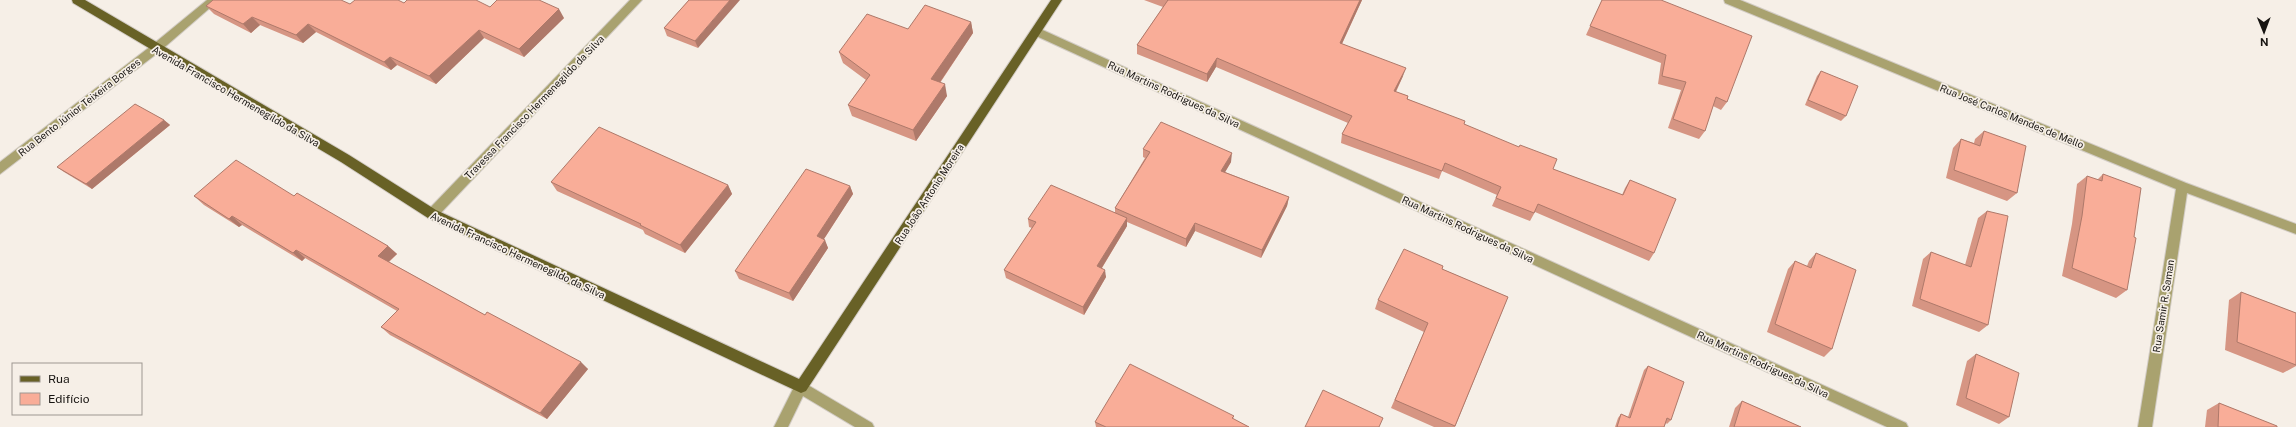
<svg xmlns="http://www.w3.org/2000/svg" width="2296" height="427" font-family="'Public Sans',sans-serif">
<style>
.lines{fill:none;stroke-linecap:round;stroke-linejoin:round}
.minor-casing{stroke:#d2ccc5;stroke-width:2}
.major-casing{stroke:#d2ccc5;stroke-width:2}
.minor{fill:#a9a26f;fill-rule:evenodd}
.major{fill:#686126;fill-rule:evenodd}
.wall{fill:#d69583}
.shaded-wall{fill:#ae796a}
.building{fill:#f9ad98;stroke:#ae796a}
.labels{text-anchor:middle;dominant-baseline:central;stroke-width:3.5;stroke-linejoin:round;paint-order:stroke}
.street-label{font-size:10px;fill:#171411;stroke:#f6efe7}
</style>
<rect width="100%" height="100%" fill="#f6efe7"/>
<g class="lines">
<!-- minor casing -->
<g class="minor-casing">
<g id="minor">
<polygon points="207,0 219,0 159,52 0,174 0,162 151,46"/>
<polygon points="630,0 642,0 436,218 428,218 426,214 428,210"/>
<polygon points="1724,0 1740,0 2186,183 2296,224 2296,234 2187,193 2152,427 2138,427 2176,189 1725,3"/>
<polygon points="1036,27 1906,423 1908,427 1887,427 1032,34 1031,31"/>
<polygon points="801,381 872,423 874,427 855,427 803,396 788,427 774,427 796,383"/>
</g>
</g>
<!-- major casing -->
<g class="major-casing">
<polygon id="major" points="72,0 85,0 349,155 436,210 799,379 1051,0 1062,0 806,391 801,393 428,218 341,162 73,3"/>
</g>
<!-- minor -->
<use href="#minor" class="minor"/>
<!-- major -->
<use href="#major" class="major"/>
</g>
<!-- wall -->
<g class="wall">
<polygon points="689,0 698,48 667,36 664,28"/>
<polygon points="1144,0 1362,0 1342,44 1403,76 1396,92 1408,96 1408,99 1464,124 1553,169 1622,195 1625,188 1630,180 1654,253 1649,261 1535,212 1530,221 1492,206 1497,195 1442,171 1439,179 1341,143 1342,134 1348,123 1216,67 1207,82 1137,54 1137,45 1163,7"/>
<polygon points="1602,0 1727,102 1721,110 1713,106 1705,131 1699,139 1668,128 1681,90 1658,84 1661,63 1586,35"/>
<polygon points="404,3 490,7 564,18 524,57 484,38 436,84 397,65 391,70 316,32 303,43 260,25 251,33 214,14 206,6 350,4"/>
<polygon points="971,22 973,33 940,83 947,96 916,141 852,116 848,105 866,80 843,63 839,52 908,29"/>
<polygon points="1821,71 1846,116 1841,121 1805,105 1817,76"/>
<polygon points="164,120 170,125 92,189 64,172 57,167"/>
<polygon points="1984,131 2017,193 2007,201 1946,178 1953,148 1961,139 1974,143 1975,139"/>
<polygon points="1143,149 1231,162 1225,172 1289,197 1287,206 1261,258 1195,231 1186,247 1127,222 1127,226 1102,268 1106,277 1084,315 1006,278 1004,270 1032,228 1029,227 1028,219 1115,212 1115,208 1145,158 1143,157"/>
<polygon points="2103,174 2127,290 2116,298 2062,276 2072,224 2077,184 2087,176 2097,180"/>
<polygon points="551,182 728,185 732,194 685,253 645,234 643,230 557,191"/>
<polygon points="850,186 853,194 824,239 828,248 793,301 739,279 735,271"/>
<polygon points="194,196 294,196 388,246 397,254 389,262 485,315 588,369 547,419 390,335 381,327 397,311 305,258 302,261 242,225 239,227 204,205"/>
<polygon points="1987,211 1988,325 1979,332 1912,306 1923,259 1931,252 1965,265 1978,218"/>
<polygon points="1816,253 1832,349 1824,357 1767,332 1788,269 1795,261 1807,266 1809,261"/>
<polygon points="1442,269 1508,297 1455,427 1434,427 1391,408 1424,332 1375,309 1378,300"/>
<polygon points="2241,292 2296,313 2296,366 2283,373 2225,350 2229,300"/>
<polygon points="1976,354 2009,417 1999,424 1956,405 1967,361"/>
<polygon points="1648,366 1671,420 1667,424 1666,423 1664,427 1615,427 1618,418 1621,414 1628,417 1644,370"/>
<polygon points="1742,401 1801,427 1729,427 1735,408"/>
<polygon points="2219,403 2277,427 2205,427 2207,410"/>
<polygon points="1234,416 1233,419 1249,427 1096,427 1095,422"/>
</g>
<!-- shaded-wall -->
<g class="shaded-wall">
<polygon points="730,0 740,0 698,48 695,41"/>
<polygon points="1360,0 1362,0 1338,52 1340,43"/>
<polygon points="559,9 564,18 524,57 519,49"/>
<polygon points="252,17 260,25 251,33 243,24"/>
<polygon points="971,22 973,33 934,91 931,79"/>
<polygon points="308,24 316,32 303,43 296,35"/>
<polygon points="479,30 484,38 436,84 429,76"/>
<polygon points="390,57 397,65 391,70 384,62"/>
<polygon points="1217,58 1216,67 1207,82 1207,74"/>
<polygon points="1406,68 1403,76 1392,99 1394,91"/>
<polygon points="945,84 947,96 916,141 913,130"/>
<polygon points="164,120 170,125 92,189 86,184"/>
<polygon points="1232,153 1231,162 1221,179 1221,171"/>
<polygon points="728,185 732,194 685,253 680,245"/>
<polygon points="850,186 853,194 820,245 817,236"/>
<polygon points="1289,197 1287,206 1261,258 1262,250"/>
<polygon points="232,216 242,225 239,227 229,219"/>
<polygon points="1127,218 1127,226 1098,274 1097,266"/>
<polygon points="1195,223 1195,231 1186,247 1186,239"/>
<polygon points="825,240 828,248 793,301 789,293"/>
<polygon points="388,246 397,254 386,264 378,256"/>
<polygon points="296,250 305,258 302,261 293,253"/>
<polygon points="1105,270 1106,277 1084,315 1083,307"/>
<polygon points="581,362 588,369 547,419 540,413"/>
</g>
<!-- building -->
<g class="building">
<polygon points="213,0 341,0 350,4 355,0 398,0 404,3 407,0 476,0 490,7 497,0 539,0 559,9 519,49 479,30 429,76 390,57 384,62 308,24 296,35 252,17 243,24 206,6"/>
<polygon points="689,0 730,0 695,41 664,28"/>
<polygon points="1167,0 1360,0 1340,43 1406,68 1394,91 1408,96 1407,99 1465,121 1464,124 1519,147 1520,145 1557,159 1553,169 1623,195 1630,180 1676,199 1654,253 1538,204 1534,213 1496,198 1501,187 1445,163 1442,171 1342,134 1352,116 1217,58 1207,74 1137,45 1168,0"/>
<polygon points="1602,0 1661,0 1752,36 1727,102 1716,97 1705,131 1673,119 1686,82 1662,76 1666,55 1590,26"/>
<polygon points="925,5 971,22 931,79 945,84 913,130 848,105 870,75 839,52 867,14 908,29"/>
<polygon points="1821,71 1858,86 1846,116 1808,100"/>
<polygon points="135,104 164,120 86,184 57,167"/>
<polygon points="1161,122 1232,153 1221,171 1289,197 1262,250 1195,223 1186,239 1115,208 1150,152 1143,149"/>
<polygon points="599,127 728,185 680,245 640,225 641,224 551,182"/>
<polygon points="1984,131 2026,146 2017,193 1954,170 1961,139 1980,146"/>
<polygon points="236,160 294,196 297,193 388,246 378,256 485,315 487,312 581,362 540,413 381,327 399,309 296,250 293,253 232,216 229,219 194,196"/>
<polygon points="806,169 850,186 817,236 825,240 789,293 735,271"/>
<polygon points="2103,174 2141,188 2134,237 2136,238 2127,290 2072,268 2082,216 2087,176 2102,181"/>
<polygon points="1051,185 1127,218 1097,266 1105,270 1083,307 1004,270 1036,222 1028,219"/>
<polygon points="1987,211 2008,216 1988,325 1920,299 1931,252 1971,267"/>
<polygon points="1404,249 1443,266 1442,269 1508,297 1455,426 1395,400 1428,323 1378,300"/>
<polygon points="1816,253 1856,270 1832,349 1775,324 1795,261 1811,268"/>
<polygon points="2241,292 2296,313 2296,365 2237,342"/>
<polygon points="1976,354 2019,373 2009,417 1966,398"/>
<polygon points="1130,364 1234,416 1232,418 1249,427 1106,427 1095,422"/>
<polygon points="1648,366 1684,382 1671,420 1667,418 1664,427 1617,427 1621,414 1630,418"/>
<polygon points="1323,390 1383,418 1379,427 1305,427"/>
<polygon points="1742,401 1801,427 1734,427"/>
<polygon points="2219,403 2277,426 2277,427 2218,427"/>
</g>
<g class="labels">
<!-- street labels -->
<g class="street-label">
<text transform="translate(1174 94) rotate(25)">Rua Martins Rodrigues da Silva</text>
<text transform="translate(236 96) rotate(30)">Avenida Francisco Hermenegildo da Silva</text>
<text transform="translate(79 107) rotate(-38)">Rua Bento Júnior Teixeira Borges</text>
<text transform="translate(534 107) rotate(-46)">Travessa Francisco Hermenegildo da Silva</text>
<text transform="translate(2012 116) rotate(22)">Rua José Carlos Mendes de Mello</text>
<text transform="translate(929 194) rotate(-57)">Rua João Antonio Moreira</text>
<text transform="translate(1468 229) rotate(25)">Rua Martins Rodrigues da Silva</text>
<text transform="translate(518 255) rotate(25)">Avenida Francisco Hermenegildo da Silva</text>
<text transform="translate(2163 306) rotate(-81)">Rua Samir R. Saman</text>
<text transform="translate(1763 364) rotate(25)">Rua Martins Rodrigues da Silva</text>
</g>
</g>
<!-- legend -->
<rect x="12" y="363" width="130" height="52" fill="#f6efe7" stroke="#9d9791"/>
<rect x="20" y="376" width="20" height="6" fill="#686126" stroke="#9d9791"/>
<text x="48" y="383" font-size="12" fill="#171411">Rua</text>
<rect x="20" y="393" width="20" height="12" fill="#f9ad98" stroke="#9d9791"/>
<text x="48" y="403" font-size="12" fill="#171411">Edifício</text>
<!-- north arrow -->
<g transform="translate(2264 32) rotate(179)" stroke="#f6efe7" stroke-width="3" paint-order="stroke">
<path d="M0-3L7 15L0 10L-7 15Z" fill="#171411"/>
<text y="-6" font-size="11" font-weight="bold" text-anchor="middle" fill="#171411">N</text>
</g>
</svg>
